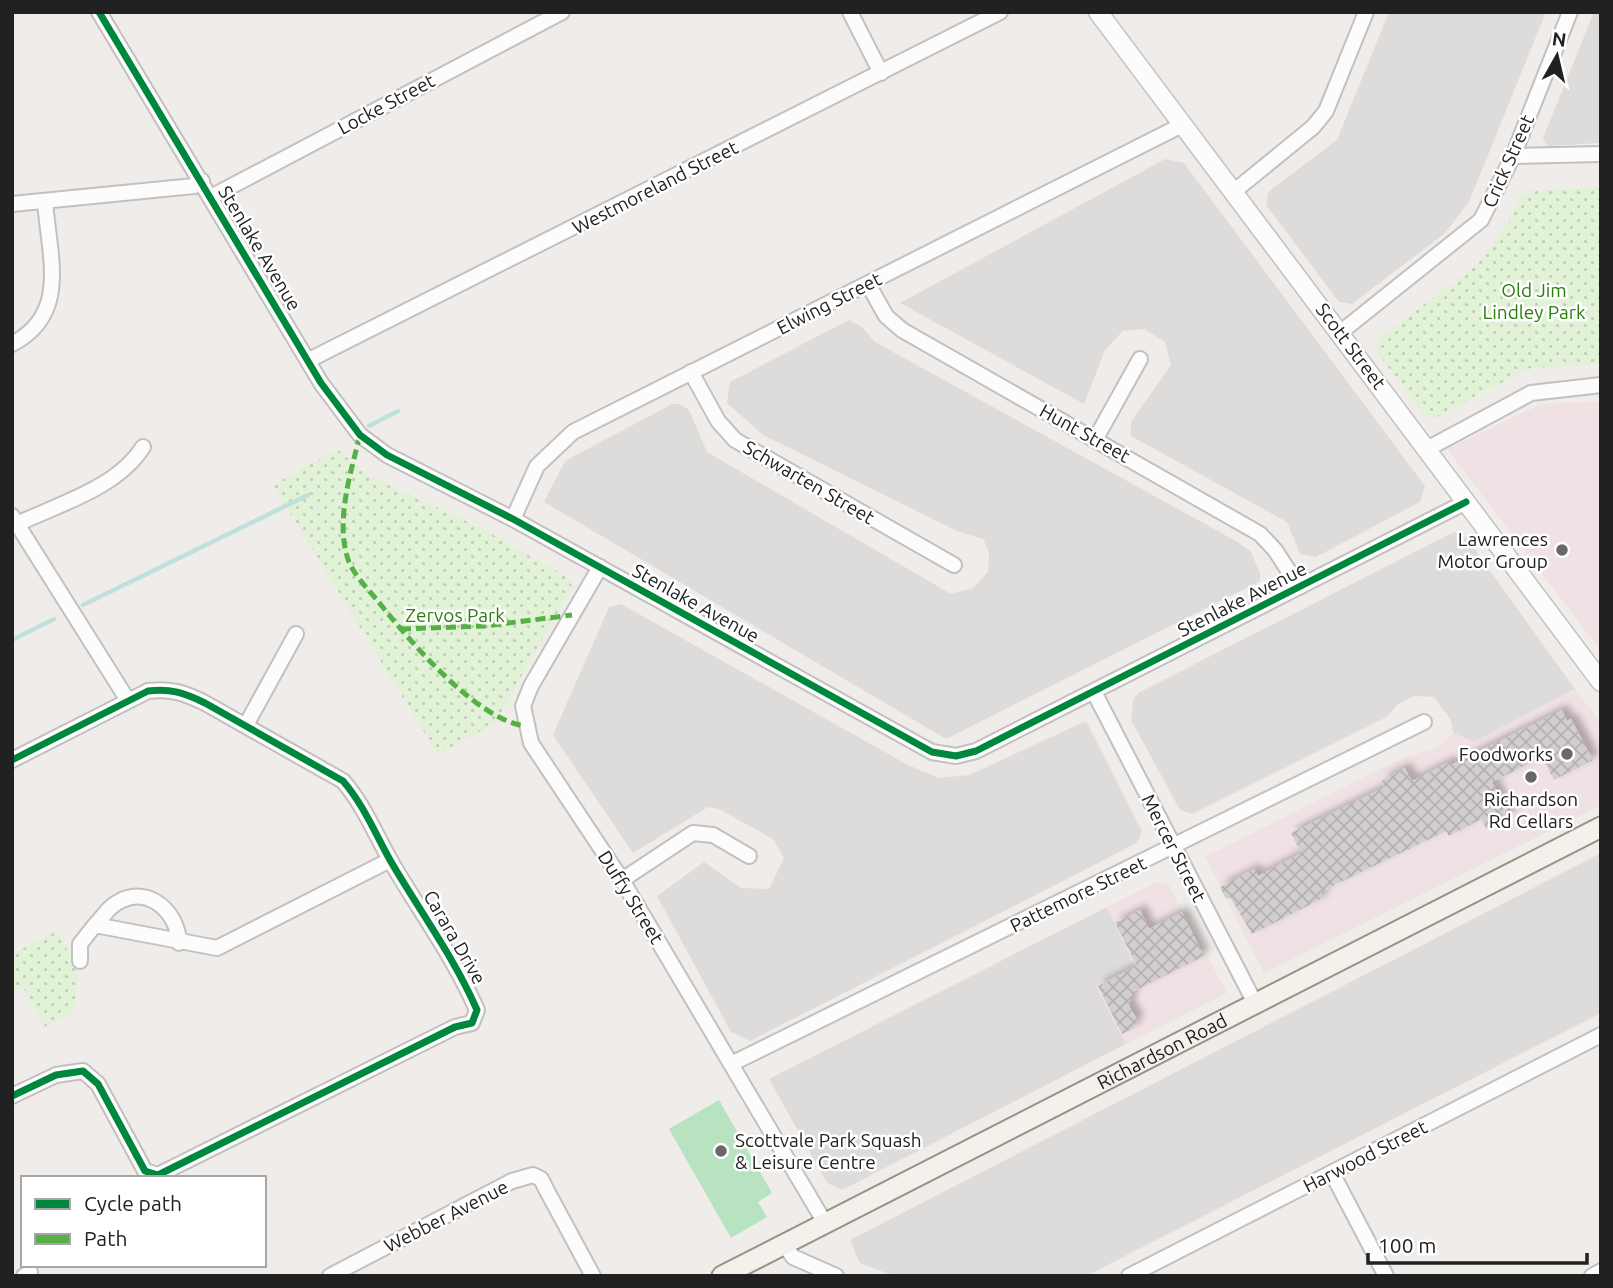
<svg xmlns="http://www.w3.org/2000/svg" width="1613" height="1288" font-family="Ubuntu,sans-serif">
<style>
.residential{fill:#dedcdb}
.commercial{fill:#f0e1e4}
.park{fill:url(#park-dots)}
.pitch{fill:#b7e3c1}
.lines{fill:none;stroke-linecap:round;stroke-linejoin:round}
.stream{stroke:#bfe1dc;stroke-width:4.5}
.building{fill:url(#building-cross-hatch);filter:url(#shadow)}
.minor-casing{stroke:#c2c1c0;stroke-width:18}
.tertiary-casing{stroke:#c2c1c0;stroke-width:21}
.secondary-casing{stroke:#999282;stroke-width:23}
.minor{stroke:#fdfcfc;stroke-width:14}
.tertiary{stroke:#fdfcfc;stroke-width:18}
.secondary{stroke:#f4f1ed;stroke-width:19}
.quiet{stroke:#55b145;stroke-width:5;stroke-dasharray:10 5;stroke-linecap:butt}
.cycleway-casing{stroke:#fff;stroke-width:11}
.cycleway{stroke:#00873e;stroke-width:7}
.poi-dot{fill:#696867;stroke:#fff;stroke-width:2.5}
.labels{text-anchor:middle;dominant-baseline:central;stroke-width:5;stroke-linejoin:round;paint-order:stroke}
.street-label{font-size:19px;fill:#212121;stroke:#fff}
.park-label{font-size:19px;fill:#2e7c11;stroke:#fff}
.poi-label{font-size:19px;fill:#212121;stroke:#fff;text-anchor:end}
</style>
<defs>
<pattern id="park-dots" width="8" height="8" patternUnits="userSpaceOnUse" patternTransform="scale(1.75)"><rect width="8" height="8" fill="#e1f2d7"/><path d="M2 2h.1M6 6h.1" fill="none" stroke="#c1cfb8" stroke-width="1.8" stroke-linecap="round"/></pattern>
<pattern id="building-cross-hatch" width="8" height="8" patternUnits="userSpaceOnUse" patternTransform="scale(1.75)"><rect width="8" height="8" fill="#d2cecd"/><path d="M0 0l8 8M0 8l8-8" fill="none" stroke="#b4b1b0"/></pattern>
<filter id="shadow"><feDropShadow dx="6" dy="-6" stdDeviation="3.5" flood-color="#0004"/></filter>
</defs>
<rect width="100%" height="100%" fill="#efecea"/>
<!-- residential -->
<g class="residential">
<polygon points="1389,12 1546,12 1469,202 1445,233 1352,304 1339,302 1266,205 1268,192 1337,140"/>
<polygon points="1594,12 1601,12 1601,143 1548,146 1543,138"/>
<polygon points="1165,159 1184,163 1425,486 1420,502 1316,557 1300,554 1287,522 1131,436 1131,422 1171,365 1165,342 1144,329 1123,331 1105,350 1084,404 900,303"/>
<polygon points="849,320 862,327 875,342 1236,541 1251,552 1260,573 1260,581 946,739 544,502 565,461 672,404 680,404 689,410 707,452 951,594 973,588 988,572 989,552 983,539 957,531 763,435 727,403 730,382"/>
<polygon points="1454,532 1466,537 1575,689 1474,742 1453,733 1451,720 1434,697 1414,696 1398,704 1387,717 1192,814 1180,810 1131,720 1133,701 1138,693"/>
<polygon points="621,604 908,765 939,778 969,775 1086,721 1142,831 1137,843 750,1041 731,1032 657,896 704,862 741,888 769,889 784,858 773,839 719,809 708,807 633,853 553,735 609,607"/>
<polygon points="1601,853 1601,1013 1086,1276 894,1276 860,1263 850,1240"/>
<polygon points="1107,907 1135,966 1096,986 1126,1044 842,1190 827,1183 769,1079"/>
</g>
<!-- commercial -->
<g class="commercial">
<polygon points="1601,401 1601,651 1447,449 1541,404"/>
<polygon points="1575,689 1601,723 1601,805 1264,973 1205,857 1403,758 1438,747 1453,733 1474,742"/>
<polygon points="1157,882 1168,884 1227,993 1126,1044 1096,986 1135,965 1107,907"/>
</g>
<!-- park -->
<g class="park">
<polygon points="1601,187 1601,364 1530,368 1437,417 1424,415 1376,351 1378,339 1477,265 1508,224 1518,199 1530,191"/>
<polygon points="337,449 371,477 479,527 569,578 572,587 495,723 438,755 273,485"/>
<path d="M57 931C77 968 84 971 71 1014L45 1027 23 987 12 992V954Z"/>
</g>
<!-- pitch -->
<polygon class="pitch" points="719,1100 772,1193 758,1202 767,1217 731,1238 669,1129"/>
<g class="lines">
<!-- stream -->
<g class="stream">
<polyline points="369,426 398,411"/>
<polyline points="83,605 308,495"/>
<polyline points="12,640 54,619"/>
</g>
</g>
<!-- building -->
<g class="building">
<polygon points="1562,710 1567,721 1571,719 1593,760 1554,780 1542,757 1492,782 1510,816 1486,828 1481,819 1449,836 1446,831 1320,892 1323,898 1252,934 1230,897 1226,899 1220,887 1254,869 1258,876 1301,853 1291,833 1385,787 1382,780 1405,768 1412,781 1449,762 1451,765"/>
<polygon points="1140,910 1149,929 1182,912 1204,956 1132,992 1129,1006 1137,1019 1134,1028 1122,1034 1098,986 1137,966 1115,923"/>
</g>
<g class="lines">
<!-- minor casing -->
<g class="minor-casing">
<g id="minor">
<polyline points="99,12 321,383 360,435 387,455 513,519 932,752 956,756 976,751 1466,502"/>
<polyline points="850,12 881,73"/>
<polyline points="1513,156 1601,154"/>
<polyline points="1232,193 1313,127 1326,111 1366,12"/>
<polyline points="211,197 562,12"/>
<polyline points="12,204 194,186 202,181"/>
<polyline points="868,284 886,316 902,330 1260,534 1275,550 1299,587"/>
<polyline points="1341,332 1481,220 1513,156 1570,12"/>
<path d="M12 344C70 314 49 257 45 201"/>
<polyline points="309,360 1000,12"/>
<polyline points="691,372 718,421 735,440 954,565"/>
<polyline points="1096,438 1140,359"/>
<polyline points="1427,449 1531,393 1601,385"/>
<polyline points="12,516 127,699"/>
<polyline points="513,519 537,466 573,432 1182,125"/>
<path d="M17 524C59 504 117 488 143 447"/>
<polyline points="600,567 531,686 523,706 531,743 622,880 825,1223"/>
<polyline points="1094,692 1256,1005"/>
<polyline points="246,725 296,634"/>
<path d="M12 760 148 691C170 688 185 693 205 703L343 781C363 804 375 833 390 860 419 910 454 957 477 1010L472 1023 455 1027 158 1175 145 1171 98 1084 83 1071 56 1075 12 1096"/>
<polyline points="622,880 693,833 713,835 749,856"/>
<path d="M95 925C100 920 105 913 110 908 141 880 178 908 179 943"/>
<polyline points="80,961 80,944 95,925 217,948 390,860"/>
<polyline points="731,1064 1424,722"/>
<polyline points="1332,1173 1386,1276"/>
<polyline points="784,1244 793,1257 836,1276"/>
<polyline points="24,1276 30,1272"/>
<polyline points="330,1276 512,1181 533,1175 541,1179 546,1189 593,1276"/>
<polyline points="1129,1276 1601,1035"/>
<polyline points="1592,1276 1601,1271"/>
</g>
</g>
<!-- tertiary casing -->
<g class="tertiary-casing">
<polyline id="tertiary" points="1098,12 1601,682"/>
</g>
<!-- secondary casing -->
<g class="secondary-casing">
<g id="secondary">
<path id="s1" d="M722 1276 1601 827"/>
</g>
</g>
<!-- minor -->
<use href="#minor" class="minor"/>
<!-- tertiary -->
<use href="#tertiary" class="tertiary"/>
<!-- secondary -->
<use href="#secondary" class="secondary"/>
<!-- quiet -->
<g class="quiet">
<path d="M360 435C351 471 336 519 347 556 351 572 367 588 377 600 408 639 475 719 525 726"/>
<polyline points="401,629 485,626 572,615"/>
</g>
<!-- cycleway casing -->
<g class="cycleway-casing">
<g id="cycleway">
<polyline points="99,12 321,383 360,435 387,455 513,519 932,752 956,756 976,751 1466,502"/>
<path d="M12 760 148 691C170 688 185 693 205 703L343 781C363 804 375 833 390 860 419 910 454 957 477 1010L472 1023 455 1027 158 1175 145 1171 98 1084 83 1071 56 1075 12 1096"/>
</g>
</g>
<!-- cycleway -->
<use href="#cycleway" class="cycleway"/>
</g>
<!-- markers -->
<g class="poi-dot">
<circle cx="1562" cy="550" r="7"/>
<circle cx="1567" cy="754" r="7"/>
<circle cx="1531" cy="777" r="7"/>
<circle cx="721" cy="1151" r="7"/>
</g>
<g class="labels">
<!-- street labels -->
<g class="street-label">
<text transform="translate(386 104) rotate(-28)">Locke Street</text>
<text transform="translate(1508 161) rotate(-66)">Crick Street</text>
<text transform="translate(655 187) rotate(-27)">Westmoreland Street</text>
<text transform="translate(260 248) rotate(59)">Stenlake Avenue</text>
<text transform="translate(829 303) rotate(-27)">Elwing Street</text>
<text transform="translate(1351 346) rotate(53)">Scott Street</text>
<text transform="translate(1085 433) rotate(29)">Hunt Street</text>
<text transform="translate(809 482) rotate(30)">Schwarten Street</text>
<text transform="translate(1242 599) rotate(-27)">Stenlake Avenue</text>
<text transform="translate(696 603) rotate(29)">Stenlake Avenue</text>
<text transform="translate(1174 848) rotate(63)">Mercer Street</text>
<text transform="translate(1078 894) rotate(-26)">Pattemore Street</text>
<text transform="translate(631 897) rotate(58)">Duffy Street</text>
<text transform="translate(455 937) rotate(60)">Carara Drive</text>
<text stroke="none"><textPath href="#s1" startOffset="494">Richardson Road</textPath></text>
<text transform="translate(1365 1156) rotate(-27)">Harwood Street</text>
<text transform="translate(446 1216) rotate(-27)">Webber Avenue</text>
</g>
<!-- park labels -->
<g class="park-label">
<text x="1534" y="290">Old Jim<tspan x="1534" dy="22">Lindley Park</tspan></text>
<text x="455" y="615">Zervos Park</text>
</g>
<!-- poi labels -->
<g class="poi-label">
<text x="1548" y="539">Lawrences<tspan x="1548" dy="22">Motor Group</tspan></text>
<text x="1553" y="754">Foodworks</text>
<text x="1531" y="799" text-anchor="middle">Richardson<tspan x="1531" dy="22">Rd Cellars</tspan></text>
<text x="735" y="1140" text-anchor="start">Scottvale Park Squash<tspan x="735" dy="22">&amp; Leisure Centre</tspan></text>
</g>
</g>
<!-- border -->
<rect width="1613" height="1288" fill="none" stroke="#212121" stroke-width="28"/>
<!-- legend -->
<rect x="21" y="1176" width="245" height="91" fill="#ffffff" stroke="#a6a6a6" stroke-width="2"/>
<rect x="35" y="1199" width="35" height="10" fill="#00873e" stroke="#a6a6a6" stroke-width="2"/>
<text x="84" y="1211" font-size="21" fill="#212121">Cycle path</text>
<rect x="35" y="1234" width="35" height="10" fill="#55b145" stroke="#a6a6a6" stroke-width="2"/>
<text x="84" y="1246" font-size="21" fill="#212121">Path</text>
<!-- north arrow -->
<g transform="translate(1557 56) rotate(8)" stroke="#ffffff" stroke-width="5" paint-order="stroke">
<path d="M0-5L12 26L0 18L-12 26Z" fill="#212121"/>
<text y="-10" font-size="19" font-weight="bold" text-anchor="middle" fill="#212121">N</text>
</g>
<!-- scale -->
<path d="M1368 1253v10h219v-10" fill="none" stroke="#212121" stroke-width="3.5"/>
<text x="1378" y="1253" font-size="21" fill="#212121" stroke="#ffffff" stroke-width="5" paint-order="stroke">100 m</text>
</svg>
